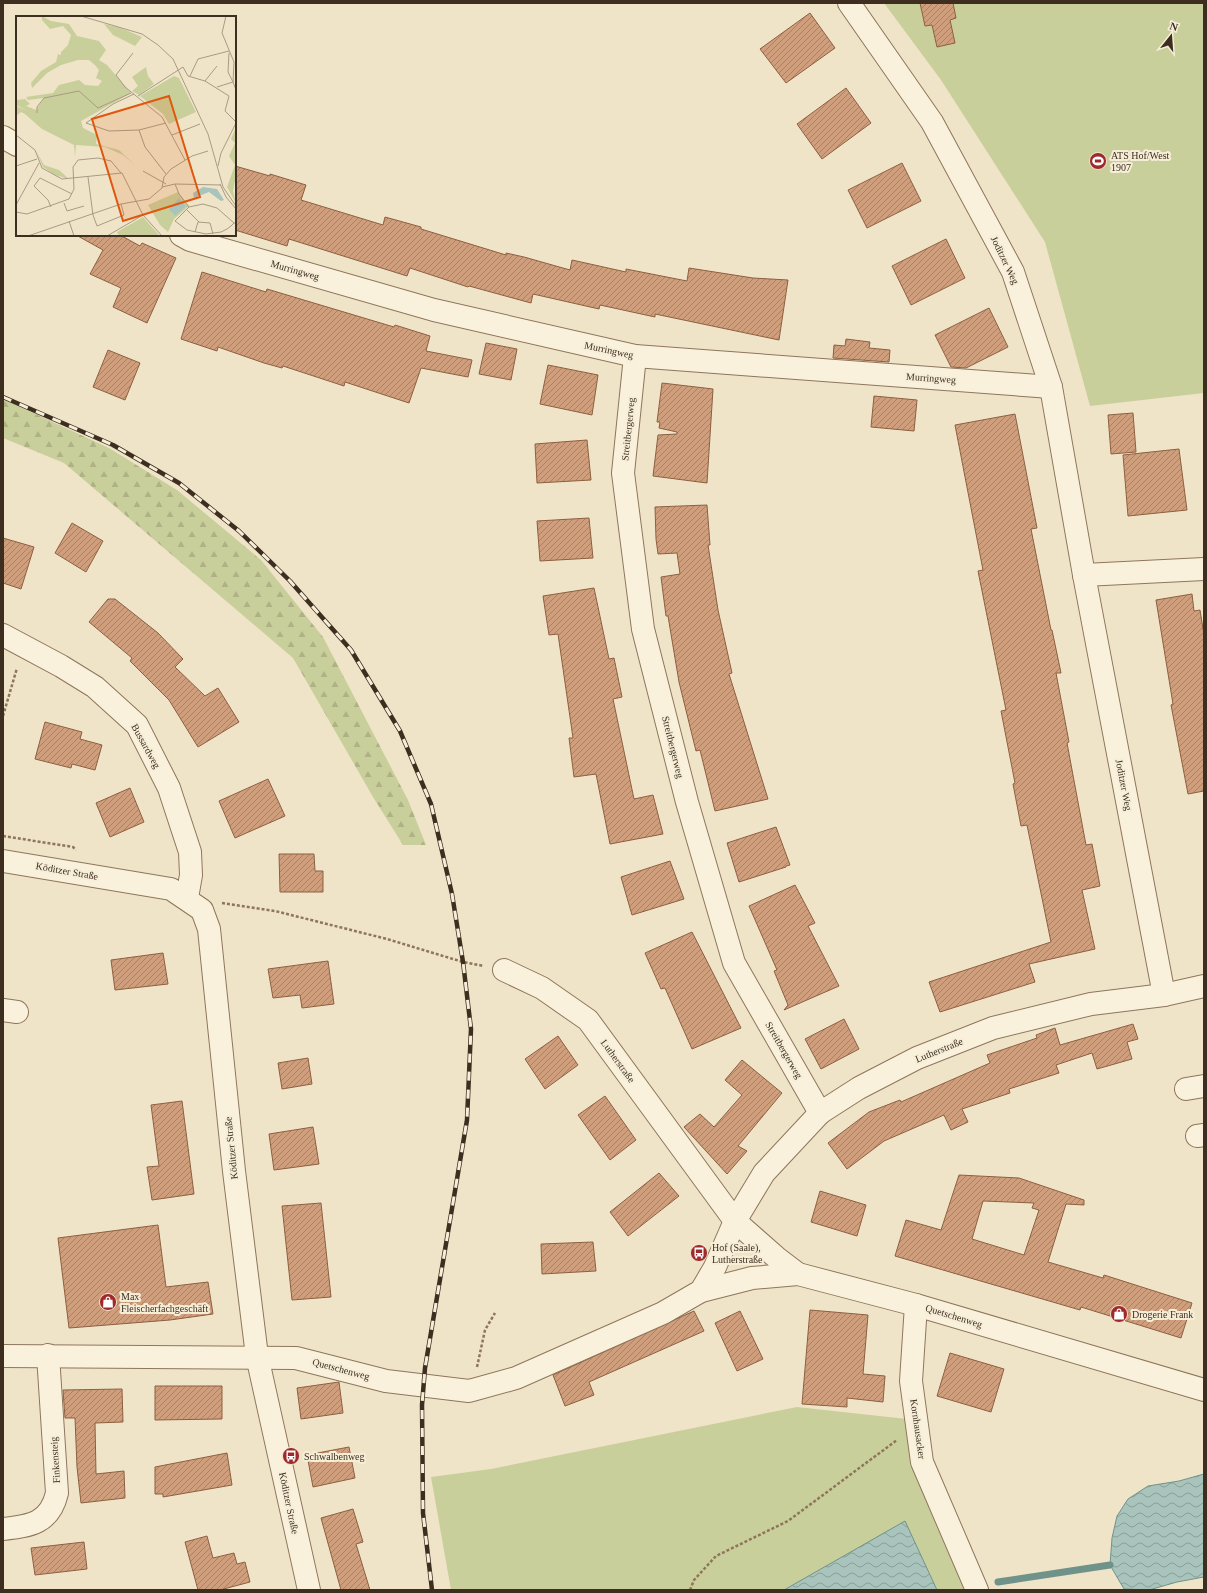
<svg xmlns="http://www.w3.org/2000/svg" width="1207" height="1593" font-family="'Times New Roman',serif">
<style>
.grass{fill:#c9cf9b}
.forest{fill:url(#forest-firs)}
.water{fill:url(#water-waves);stroke:#6f938a}
.lines{fill:none;stroke-linecap:round;stroke-linejoin:round}
.stream{stroke:#6f938a;stroke-width:7}
.building{fill:url(#building-hatch);stroke:#8d5f41;fill-rule:evenodd}
.minor-casing{stroke:#8d765c;stroke-width:24}
.path{stroke:#8d765c;stroke-width:2.5;stroke-dasharray:3 2;stroke-linecap:butt}
.minor{stroke:#faf1dc;stroke-width:22}
.rail-casing{stroke:#3d2e20;stroke-width:4.5}
.rail{stroke:#f7eed8;stroke-width:3;stroke-dasharray:9;stroke-linecap:butt}
.labels{text-anchor:middle;dominant-baseline:central;stroke-width:4;stroke-linejoin:round;paint-order:stroke}
.poi-label{font-size:10px;fill:#3d2e20;stroke:#f7eed8;text-anchor:start}
.street-label{font-size:10px;fill:#3d2e20;stroke:#f7eed8}
.inset-road{fill:none;stroke:#a89b85;stroke-width:1}
.view{fill:#df570d;fill-opacity:0.15;stroke:#df570d;stroke-width:2}
.inset-edge{fill:none;stroke:#3d2e20;stroke-width:2}
</style>
<defs>
<pattern id="forest-firs" width="22" height="20" patternUnits="userSpaceOnUse"><rect width="22" height="20" fill="#c9cf9b"/><path d="M5 1l3.5 6h-7zM16 11l3.5 6h-7z" fill="#aeb285"/></pattern>
<pattern id="water-waves" width="16" height="10" patternUnits="userSpaceOnUse"><rect width="16" height="10" fill="#a9c4bc"/><path d="M0 5q4-4 8 0t8 0" fill="none" stroke="#8ba098"/></pattern>
<pattern id="building-hatch" width="6" height="6" patternUnits="userSpaceOnUse"><rect width="6" height="6" fill="#cf9f7d"/><path d="M-1 1l2-2M0 6l6-6M5 7l2-2" fill="none" stroke="#a98266"/></pattern>
</defs>
<rect width="100%" height="100%" fill="#f0e4c8"/>
<!-- grass -->
<g class="grass">
<polygon points="884,3 1204,3 1204,393 1090,406 1045,242 941,80"/>
<polygon points="797,1407 916,1420 977,1590 451,1590 431,1477 491,1469"/>
</g>
<!-- forest -->
<polygon class="forest" points="3,399 109,448 177,490 261,560 323,637 408,800 426,845 403,845 373,797 293,658 64,463 3,438"/>
<!-- water -->
<g class="water">
<polygon points="1204,1474 1204,1577 1177,1582 1149,1590 1124,1589 1110,1565 1112,1538 1117,1516 1128,1499 1148,1486 1179,1481"/>
<polygon points="905,1521 937,1590 784,1590"/>
</g>
<g class="lines">
<!-- stream -->
<polyline class="stream" points="998,1582 1110,1565"/>
</g>
<!-- building -->
<g class="building">
<polygon points="920,3 953,3 956,18 950,20 955,43 937,47 932,25 925,26"/>
<polygon points="810,13 835,48 786,83 760,49"/>
<polygon points="846,88 871,123 822,159 797,124"/>
<polygon points="902,163 921,201 867,228 848,190"/>
<polygon points="235,166 270,176 270,174 306,185 301,200 383,225 385,217 421,227 421,229 506,255 506,253 524,257 570,270 572,260 626,272 626,269 687,281 689,268 753,278 788,280 779,340 655,314 655,317 600,305 599,309 533,294 531,303 469,286 468,287 410,268 407,276 289,239 287,246 235,230"/>
<polygon points="76,235 120,235 140,246 142,243 176,258 147,323 113,307 121,288 90,274 103,250"/>
<polygon points="946,239 965,278 911,305 892,266"/>
<polygon points="202,272 266,292 267,289 394,327 395,325 430,336 426,351 472,360 468,377 421,368 409,403 345,382 344,386 283,366 282,368 264,363 218,347 217,351 181,339"/>
<polygon points="989,308 1008,347 966,368 951,367 935,335"/>
<polygon points="846,339 870,342 869,348 890,350 889,362 833,358 834,345 845,346"/>
<polygon points="486,343 517,349 511,380 479,374"/>
<polygon points="108,350 140,363 125,400 93,387"/>
<polygon points="548,365 598,375 592,415 540,404"/>
<polygon points="662,383 713,389 707,483 653,476 658,435 677,434 677,432 659,428 660,422 657,422"/>
<polygon points="874,396 917,400 914,431 871,427"/>
<polygon points="1133,413 1136,452 1111,454 1108,415"/>
<polygon points="1015,414 1037,528 1031,529 1051,630 1052,630 1061,673 1056,673 1069,742 1067,743 1086,845 1092,844 1100,886 1082,890 1095,949 1029,964 1035,982 940,1012 929,982 1051,942 1027,825 1021,826 1013,784 1015,783 1001,711 1006,710 978,571 983,570 955,425"/>
<polygon points="587,440 591,480 537,483 535,444"/>
<polygon points="1179,449 1187,510 1128,516 1123,455"/>
<polygon points="707,505 710,545 708,545 718,610 732,673 729,674 768,799 715,811 700,750 696,751 679,682 668,616 666,616 661,577 680,574 677,553 658,554 656,539 655,507"/>
<polygon points="589,518 593,558 540,561 537,521"/>
<polygon points="72,523 103,541 86,572 55,553"/>
<polygon points="3,538 34,547 21,589 3,583"/>
<polygon points="594,588 609,659 614,658 622,697 613,699 634,799 653,795 663,834 610,844 596,774 574,777 569,738 573,738 558,634 549,635 543,596"/>
<polygon points="1192,594 1194,611 1200,610 1204,635 1204,791 1188,794 1171,705 1173,704 1156,600"/>
<polygon points="108,599 115,599 158,633 183,659 175,667 205,696 218,688 239,722 198,747 169,700 130,661 132,658 89,622"/>
<polygon points="45,722 82,732 80,739 102,745 95,770 72,764 71,768 35,759"/>
<polygon points="268,779 285,816 235,838 219,801"/>
<polygon points="130,788 144,822 110,837 96,803"/>
<polygon points="776,827 790,865 786,866 786,867 739,882 727,843"/>
<polygon points="279,854 314,854 315,871 323,871 323,892 280,892"/>
<polygon points="670,861 684,899 632,915 621,877"/>
<polygon points="795,885 815,923 808,926 839,986 784,1010 788,1005 774,971 777,970 749,906"/>
<polygon points="692,932 741,1028 692,1049 665,988 661,989 645,953"/>
<polygon points="163,953 168,984 115,990 111,960"/>
<polygon points="328,961 334,1004 302,1008 300,995 273,998 268,969"/>
<polygon points="844,1019 859,1049 821,1069 805,1039"/>
<polygon points="1133,1024 1138,1039 1127,1042 1132,1059 1097,1069 1092,1053 1056,1065 1059,1073 1009,1089 1010,1093 962,1109 968,1122 951,1130 944,1115 884,1141 847,1169 828,1143 869,1112 900,1100 901,1102 990,1063 987,1055 1037,1038 1036,1035 1055,1028 1060,1045"/>
<polygon points="558,1036 578,1065 545,1089 525,1059"/>
<polygon points="308,1058 312,1084 282,1089 278,1063"/>
<polygon points="742,1060 782,1093 738,1146 747,1151 727,1174 684,1127 700,1114 714,1127 742,1095 725,1080"/>
<polygon points="605,1096 636,1140 610,1160 578,1115"/>
<polygon points="182,1101 194,1194 152,1200 147,1167 159,1166 151,1105"/>
<polygon points="313,1127 319,1164 274,1170 269,1134"/>
<polygon points="659,1173 679,1196 628,1236 610,1212"/>
<path d="M959 1175 1019 1178 1084 1200V1205L1066 1204 1048 1262 1103 1278 1104 1275 1192 1303 1181 1338 1081 1307 1080 1310 895 1256 906 1220 941 1230ZM983 1201 1034 1203 1032 1208 1039 1210 1024 1255 972 1239Z"/>
<polygon points="820,1191 866,1205 857,1236 811,1222"/>
<polygon points="321,1203 331,1297 292,1300 282,1206"/>
<polygon points="158,1225 166,1287 208,1282 213,1314 170,1320 69,1328 58,1238"/>
<polygon points="593,1242 596,1271 542,1274 541,1244"/>
<polygon points="810,1310 868,1315 863,1374 885,1376 883,1402 847,1398 847,1407 802,1404"/>
<polygon points="694,1311 704,1331 589,1382 594,1395 565,1406 553,1375"/>
<polygon points="740,1311 763,1359 737,1371 715,1323"/>
<polygon points="950,1353 1004,1369 991,1412 937,1396"/>
<polygon points="339,1382 343,1413 301,1419 297,1388"/>
<polygon points="155,1386 222,1386 222,1419 155,1420"/>
<polygon points="122,1389 123,1422 95,1423 96,1474 124,1471 125,1498 81,1503 77,1467 75,1418 65,1418 63,1390"/>
<polygon points="349,1447 355,1478 313,1487 307,1455"/>
<polygon points="227,1453 232,1485 163,1497 163,1494 155,1494 155,1467"/>
<polygon points="353,1509 363,1542 356,1544 370,1590 341,1590 321,1518"/>
<polygon points="207,1536 213,1558 234,1553 237,1564 245,1562 250,1582 220,1590 198,1590 185,1542"/>
<polygon points="84,1542 87,1569 35,1575 31,1548"/>
</g>
<g class="lines">
<!-- minor casing -->
<g class="minor-casing">
<g id="minor">
<polyline points="849,3 932,122 1013,272 1051,387 1084,575 1164,995"/>
<polyline points="3,137 17,145"/>
<polyline points="181,235 190,240 434,310 635,356 1051,387"/>
<polyline points="635,356 623,473 643,629 687,802 734,963 820,1113"/>
<polyline points="1084,575 1204,569"/>
<polyline points="3,635 61,666 95,687 137,725 169,788 190,852 191,875 187,898"/>
<polyline points="3,861 171,889 202,910 209,929 234,1171 257,1356 309,1590"/>
<polyline points="504,970 542,988 588,1020 735,1221 777,1258 798,1274"/>
<polyline points="3,1010 17,1012"/>
<polyline points="1186,1089 1204,1086"/>
<polyline points="1197,1136 1204,1135"/>
<polyline points="701,1291 752,1278 798,1274 916,1305 1204,1390"/>
<polyline points="916,1305 911,1381 922,1462 977,1590"/>
<polyline points="3,1356 296,1358 386,1381 469,1391 516,1378 663,1313 701,1291 715,1267 735,1221 764,1173 820,1113 859,1088 917,1058 993,1028 1091,1004 1164,995 1204,986"/>
<path d="M3 1529C31 1526 50 1523 57 1493L48 1355"/>
</g>
</g>
<!-- path -->
<g class="path">
<polyline points="3,716 17,668"/>
<polyline points="3,836 73,847 76,850"/>
<polyline points="222,903 275,911 387,939 463,962 484,966"/>
<polyline points="477,1367 485,1330 495,1313"/>
<polyline points="690,1590 694,1580 716,1556 788,1521 897,1440"/>
</g>
<!-- minor -->
<use href="#minor" class="minor"/>
<!-- rail casing -->
<g class="rail-casing">
<polyline id="rail" points="3,397 113,445 179,483 239,531 290,581 351,650 400,731 431,804 452,894 463,962 471,1029 467,1120 425,1368 422,1405 423,1513 432,1590"/>
</g>
<!-- rail -->
<use href="#rail" class="rail"/>
</g>
<!-- icons -->
<defs>
<g id="stadium-disc" transform="scale(0.9)"><circle r="9.5" fill="#9e2a2b" stroke="#f7eed8"/><path d="M0-5a6.5 5 0 1 0 0 10a6.5 5 0 1 0 0-10ZM-3.5-1.8h7v3.6h-7Z" fill="#fff"/></g>
<g id="bus-disc" transform="scale(0.9)"><circle r="9.5" fill="#9e2a2b" stroke="#f7eed8"/><path d="M-5-6H5V4H4V6H2V4H-2V6H-4V4H-5ZM-3.5-4V0h7V-4ZM-3.5 1.2v1.5H-2V1.2ZM2 1.2v1.5H3.5V1.2Z" fill="#fff"/></g>
<g id="shop-disc" transform="scale(0.9)"><circle r="9.5" fill="#9e2a2b" stroke="#f7eed8"/><path d="M-5-2.5h2.3a2.7 3.5 0 0 1 5.4 0H5L5.5 6h-11ZM-1.5-2.5h3a1.5 2.3 0 0 0-3 0Z" fill="#fff"/></g>
</defs>
<g fill-rule="evenodd">
<use href="#stadium-disc" x="1098" y="161"/>
<use href="#bus-disc" x="699" y="1253"/>
<use href="#shop-disc" x="108" y="1302"/>
<use href="#shop-disc" x="1119" y="1314"/>
<use href="#bus-disc" x="291" y="1456"/>
</g>
<g class="labels">
<!-- poi labels -->
<g class="poi-label">
<text x="1111" y="155">ATS Hof/West<tspan x="1111" dy="12">1907</tspan></text>
<text x="712" y="1247">Hof (Saale),<tspan x="712" dy="12">Lutherstraße</tspan></text>
<text x="121" y="1296">Max<tspan x="121" dy="12">Fleischerfachgeschäft</tspan></text>
<text x="1132" y="1314">Drogerie Frank</text>
<text x="304" y="1456">Schwalbenweg</text>
</g>
<!-- street labels -->
<g class="street-label">
<text transform="translate(1005 260) rotate(64)">Joditzer Weg</text>
<text transform="translate(295 270) rotate(16)">Murringweg</text>
<text transform="translate(609 350) rotate(12)">Murringweg</text>
<text transform="translate(931 378) rotate(4)">Murringweg</text>
<text transform="translate(628 429) rotate(-84)">Streitbergerweg</text>
<text transform="translate(146 746) rotate(61)">Bussardweg</text>
<text transform="translate(673 747) rotate(76)">Streitbergerweg</text>
<text transform="translate(1124 785) rotate(79)">Joditzer Weg</text>
<text transform="translate(67 871) rotate(10)">Köditzer Straße</text>
<text transform="translate(784 1050) rotate(60)">Streitbergerweg</text>
<text transform="translate(939 1050) rotate(-22)">Lutherstraße</text>
<text transform="translate(618 1061) rotate(54)">Lutherstraße</text>
<text transform="translate(231 1148) rotate(-96)">Köditzer Straße</text>
<text transform="translate(954 1316) rotate(17)">Quetschenweg</text>
<text transform="translate(341 1369) rotate(15)">Quetschenweg</text>
<text transform="translate(918 1429) rotate(82)">Kornhausacker</text>
<text transform="translate(55 1460) rotate(-94)">Finkensteig</text>
<text transform="translate(289 1503) rotate(78)">Köditzer Straße</text>
</g>
</g>
<!-- overview -->
<g transform="translate(16 16)">
<rect width="220" height="220" fill="#f0e4c8"/>
<path d="M88 8 105 12 126 21 119 30 97 19ZM158 60 163 62 180 96 153 108 147 98 124 80ZM162 176 173 190 158 203 152 216 144 209 132 189Z" fill="#c9cf9b"/>
<path d="M26 0 35 5 53 8 61 20 83 25 90 34 83 44 91 49 115 77 65 105 67 112 81 119 80 128 103 134 119 149 107 139 89 131 60 129 59 141 58 129 26 113 9 98 5 96 0 100V90L12 95 0 89V84L9 83 14 88 10 90 20 94 28 82 12 84 10 81 37 77 43 69 63 64 69 69 82 70 86 65 80 62 83 54 79 49 73 44H62L45 49 31 57 16 72 15 67 25 55 40 46 42 38 45 39V36L52 29 55 19 47 10 34 13 26 4ZM130 51 132 60 138 68 123 79 116 75 122 70 116 61ZM220 111V160L217 175 220 187 211 171 219 149 213 140 219 127 215 123ZM20 135 28 149 43 154 53 163 39 159 27 151Z" fill="#c9cf9b"/>
<path d="M127 201 144 220H103L101 216Z" fill="#c9cf9b"/>
<path d="M187 171 201 173 208 184 205 185 193 176 178 182 177 177ZM163 182 170 190 159 200 153 193Z" fill="#a9c4bc"/>
<path class="inset-road" d="M65 0 126 18 142 29 157 43 192 118 207 171 220 190M210 0 206 17 218 46 217 66 220 74M117 37 100 59 109 71 146 101 169 144M174 60 182 43 213 35M189 65 201 50M201 71 217 66 212 56 213 37M118 78 97 88 70 107 93 115 123 114 150 107M122 80 167 51 172 60 189 65 213 80 209 95 220 106M21 97V91L28 82 63 75 82 92 115 77M123 114 129 131 150 158M0 119 19 134 26 152 46 163 106 157 127 199 146 220M156 119 184 108M0 150 21 143M202 150 205 137 220 107M127 155 150 168M72 161 77 199 81 210 108 199 105 188M159 168 163 178 173 191M204 168 210 181 220 193M146 171 159 168 205 169M48 187 51 195 68 190M0 189 23 147M35 191 32 184 18 170 24 162 56 178M170 193 183 206M0 196 11 198 53 183 58 173 57 151 62 144 82 142 95 145 105 157M53 205 58 220M218 207 201 192 187 188 173 191 159 205 171 214 190 218 205 216 211 213 215 210 218 207H219L220 206M179 216 182 206 194 207 197 218M12 220 105 188 133 183 146 172 148 161 155 153 176 140 192 135M91 220 127 199"/>
<path class="view" d="M153 80 184 181 107 205 76 103Z"/>
<rect width="220" height="220" class="inset-edge"/>
</g>
<!-- border -->
<rect width="1207" height="1593" fill="none" stroke="#3d2e20" stroke-width="8"/>
<!-- north arrow -->
<g transform="translate(1171 36) rotate(17)" stroke="#f7eed8" stroke-width="3" paint-order="stroke">
<path d="M0-3L7 15L0 10L-7 15Z" fill="#3d2e20"/>
<text y="-6" font-size="11" font-weight="bold" text-anchor="middle" fill="#3d2e20">N</text>
</g>
</svg>
